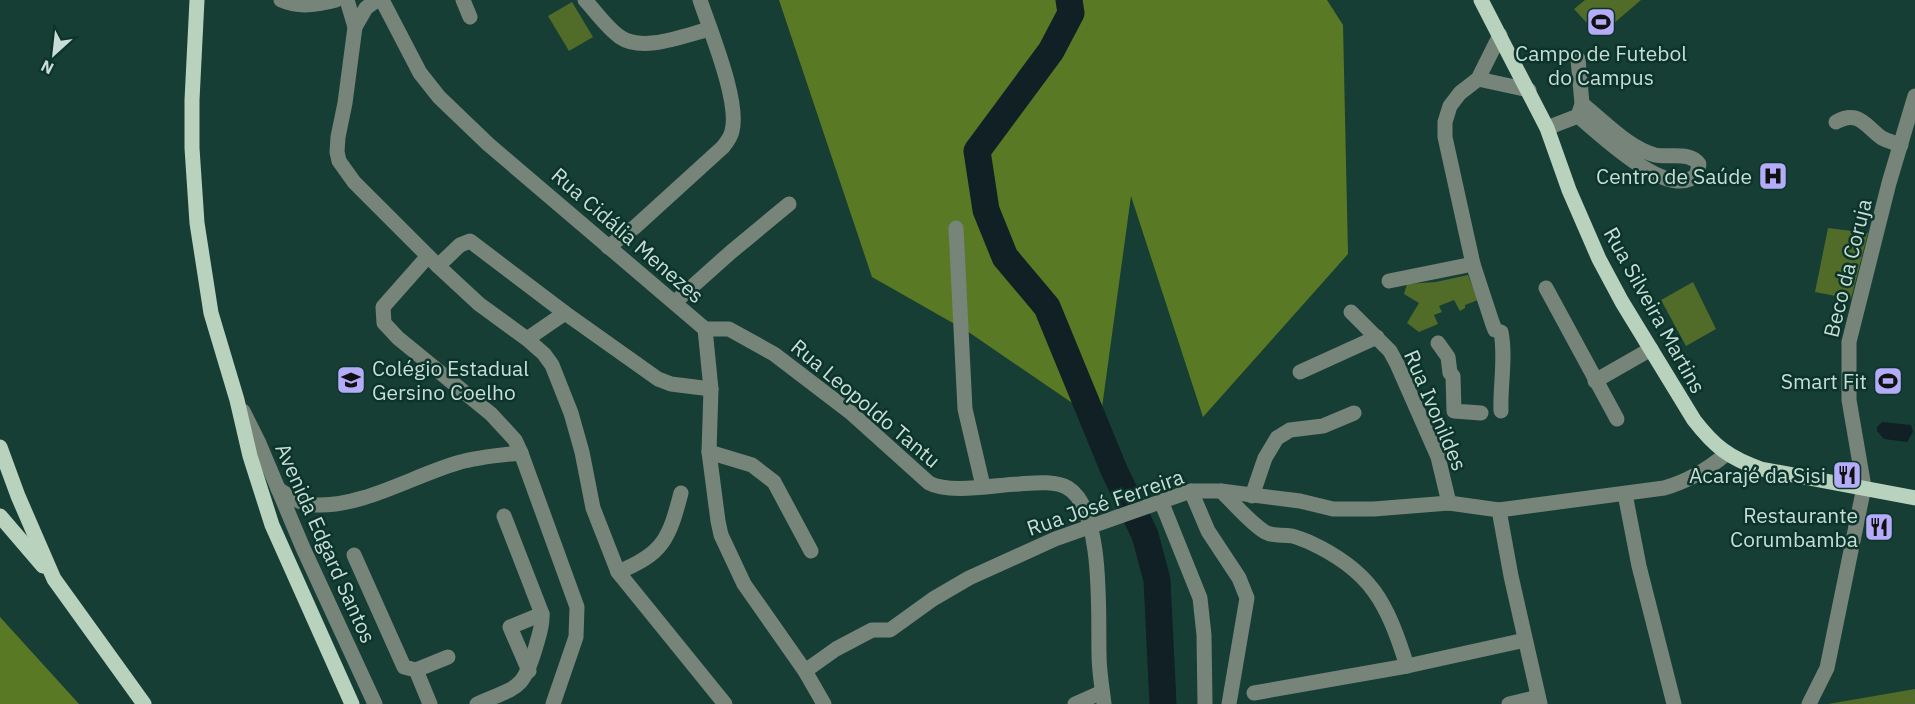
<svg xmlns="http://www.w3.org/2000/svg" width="1915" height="704" font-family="'IBM Plex Sans',sans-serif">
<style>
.green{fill:#516b28}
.forest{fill:#5a7924}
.water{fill:#102025}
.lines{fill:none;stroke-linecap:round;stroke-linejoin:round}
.river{stroke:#102025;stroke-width:27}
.minor{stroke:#77847a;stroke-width:15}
.major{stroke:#b8d2bd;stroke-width:15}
.labels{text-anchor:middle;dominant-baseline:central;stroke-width:5;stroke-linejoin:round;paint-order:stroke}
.poi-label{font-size:21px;fill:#c9ddd6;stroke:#0b342a;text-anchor:end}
.street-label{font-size:21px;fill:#c9ddd6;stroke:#0b342a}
</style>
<rect width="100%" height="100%" fill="#173e34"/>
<!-- green -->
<g class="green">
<polygon points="1585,0 1641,0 1599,36 1574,9"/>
<polygon points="572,2 593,37 569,51 548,16"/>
<polygon points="1828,228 1868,233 1851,299 1815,292"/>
<polygon points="1468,275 1478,300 1465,305 1465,308 1460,311 1454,300 1439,306 1442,312 1434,315 1438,324 1419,332 1407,323 1419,303 1404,294 1407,284 1436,282"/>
<polygon points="1693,282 1716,329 1686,346 1661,300"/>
<polygon points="1915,689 1915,704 1828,704"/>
</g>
<!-- forest -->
<g class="forest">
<polygon points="779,0 1327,0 1343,25 1348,254 1203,417 1131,196 1100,422 967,331 872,277"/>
<polygon points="0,617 79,704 0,704"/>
</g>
<!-- water -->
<polygon class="water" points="1882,422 1911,425 1913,432 1907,442 1884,439 1877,431 1877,427"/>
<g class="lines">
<!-- river -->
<polyline class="river" points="1069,0 1071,13 1051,51 977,151 986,210 1005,257 1047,307 1114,470 1145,535 1157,580 1163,704"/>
<!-- minor -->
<g class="minor">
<path d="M281 0C299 8 317 5 336 0"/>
<polyline points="347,0 355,27"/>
<polyline points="377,0 366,8 355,27 345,103 338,137 337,152 339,161 354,182 438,266 479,304 527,339 544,354 552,365 571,413 582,452 593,508 618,572 725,704"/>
<polyline points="382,0 420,73 439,97 488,144 705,329 711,389 709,452 718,521 721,535 744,584 805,671 824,704"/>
<polyline points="463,0 470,17"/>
<path d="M585 0C596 12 607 28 620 37 643 53 685 35 710 29"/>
<path d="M1500 35 1478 79 1460 93 1450 106 1445 122V137L1473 264 1492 322 1495 330 1501 332C1506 358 1500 385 1501 411"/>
<polyline points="1478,79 1529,90"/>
<path d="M1578 116C1600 134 1670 203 1697 174L1699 164C1690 151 1669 158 1655 155 1628 148 1604 121 1582 104"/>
<path d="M1836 122C1859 109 1866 127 1882 138 1888 141 1894 143 1901 145"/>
<polyline points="1547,128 1578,116 1582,104 1578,59"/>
<polyline points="956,228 965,409 983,486"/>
<path d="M608 247 635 227 723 147C727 142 731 137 732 131 740 102 710 30 700 0"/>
<polyline points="428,256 383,307 384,323 398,338 491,414 515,440 521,453 577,607 576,637 553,704"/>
<polyline points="438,266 460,245 470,241 565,313"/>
<polyline points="1389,281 1473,264"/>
<polyline points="1546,288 1617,419"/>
<polyline points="675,302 731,252 789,204"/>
<polyline points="1351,312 1390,351 1397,364 1438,457 1449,503"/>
<path d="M705 329H729L774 354 850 412 929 483C949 494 995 485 1019 484 1033 483 1055 480 1068 488 1104 510 1098 616 1099 654 1099 671 1102 687 1104 704"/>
<polyline points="527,339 565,313 658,379 671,384 711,389"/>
<polyline points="1438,343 1448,357 1450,373 1453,376 1454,411 1481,413"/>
<polyline points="1300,372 1377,337"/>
<polyline points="1595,381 1651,349"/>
<polyline points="243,411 258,441 303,548 375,704"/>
<polyline points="709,452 752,465 774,482 811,551"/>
<path d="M278 489C290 497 301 504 316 505 362 507 413 476 457 463 478 457 499 455 521 453"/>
<polyline points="1191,491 1208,531 1239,578 1247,598 1229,704"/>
<path d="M1221 491C1235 504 1249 522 1265 532 1274 537 1282 534 1292 536 1297 537 1304 540 1309 542 1372 571 1387 603 1407 666"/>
<polyline points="1625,494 1639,566 1674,704"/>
<polyline points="1252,496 1265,458 1277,438 1290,430 1323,426 1354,413"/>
<polyline points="1161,501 1200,598 1204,635 1205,704"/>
<polyline points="1499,510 1511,576 1540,704"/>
<polyline points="354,555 404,667 416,670 448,657"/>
<path d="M618 572C663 554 669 539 681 493"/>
<polyline points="416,670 430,704"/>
<polyline points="529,671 510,627 542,614"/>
<path d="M805 671 836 649 872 630H890L933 599 969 578 1055 539 1191 491H1221L1300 501 1333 509H1374L1449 503 1499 510 1664 488C1689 481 1707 470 1726 454"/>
<polyline points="1254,693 1407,666 1525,640"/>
<path d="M477 704C518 686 523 691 536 646 539 635 543 625 542 614L504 516"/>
<polyline points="1075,704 1102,692"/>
<polyline points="1509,704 1538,697"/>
<polyline points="1809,704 1827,668 1864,487 1849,400 1849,342 1889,183 1915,96"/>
</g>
<!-- major -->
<g class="major">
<polyline points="197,0 192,100 192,148 197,223 211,313 237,400 250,456 272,525 352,704"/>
<path d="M1481 0 1547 128 1569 190 1599 259 1622 302 1694 420C1714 446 1729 458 1761 469L1915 498"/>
<polyline points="0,447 18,496 54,579 144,704"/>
<polyline points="0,516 43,566"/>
</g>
</g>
<!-- icons -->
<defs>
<g id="stadium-square" transform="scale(1.5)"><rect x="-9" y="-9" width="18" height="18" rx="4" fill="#b4acf9" stroke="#0b342a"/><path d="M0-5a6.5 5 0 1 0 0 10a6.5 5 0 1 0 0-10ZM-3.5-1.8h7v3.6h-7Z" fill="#111"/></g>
<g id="hospital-square" transform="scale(1.5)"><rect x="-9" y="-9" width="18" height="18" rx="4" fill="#b4acf9" stroke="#0b342a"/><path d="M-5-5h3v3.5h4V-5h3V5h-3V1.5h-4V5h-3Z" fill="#111"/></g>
<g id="school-square" transform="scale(1.5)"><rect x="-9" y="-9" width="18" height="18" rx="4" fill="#b4acf9" stroke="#0b342a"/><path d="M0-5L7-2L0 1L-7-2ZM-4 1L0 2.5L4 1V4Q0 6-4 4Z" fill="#111"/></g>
<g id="restaurant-square" transform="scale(1.5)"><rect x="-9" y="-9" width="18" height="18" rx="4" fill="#b4acf9" stroke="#0b342a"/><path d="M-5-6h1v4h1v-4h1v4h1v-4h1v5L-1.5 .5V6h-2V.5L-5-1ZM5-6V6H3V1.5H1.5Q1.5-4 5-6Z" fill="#111"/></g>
</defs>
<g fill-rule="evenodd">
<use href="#stadium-square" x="1601" y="22"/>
<use href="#hospital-square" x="1773" y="176"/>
<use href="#school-square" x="351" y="380"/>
<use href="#stadium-square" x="1888" y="381"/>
<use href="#restaurant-square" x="1847" y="475"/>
<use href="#restaurant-square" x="1879" y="527"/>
</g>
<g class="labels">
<!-- poi labels -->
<g class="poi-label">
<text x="1601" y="53" text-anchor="middle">Campo de Futebol<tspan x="1601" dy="24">do Campus</tspan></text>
<text x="1752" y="176">Centro de Saúde</text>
<text x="372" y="368" text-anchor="start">Colégio Estadual<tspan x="372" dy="24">Gersino Coelho</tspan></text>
<text x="1867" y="381">Smart Fit</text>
<text x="1826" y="475">Acarajé da Sisi</text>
<text x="1858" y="515">Restaurante<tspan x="1858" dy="24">Corumbamba</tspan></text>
</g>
<!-- street labels -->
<g class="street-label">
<text transform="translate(628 235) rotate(41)">Rua Cidália Menezes</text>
<text transform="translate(1847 268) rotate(-76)">Beco da Coruja</text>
<text transform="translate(1655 310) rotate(61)">Rua Silveira Martins</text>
<text transform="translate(866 403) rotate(40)">Rua Leopoldo Tantu</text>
<text transform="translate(1436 410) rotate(67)">Rua Ivonildes</text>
<text transform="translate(1105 502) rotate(-19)">Rua José Ferreira</text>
<text transform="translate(326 543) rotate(66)">Avenida Edgard Santos</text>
</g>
</g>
<!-- north arrow -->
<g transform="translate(54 54) rotate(207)" stroke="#0b342a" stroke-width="4.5" paint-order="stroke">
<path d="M0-4.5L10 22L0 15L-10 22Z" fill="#c9ddd6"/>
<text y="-9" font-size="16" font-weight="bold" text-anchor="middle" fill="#c9ddd6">N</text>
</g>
</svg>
